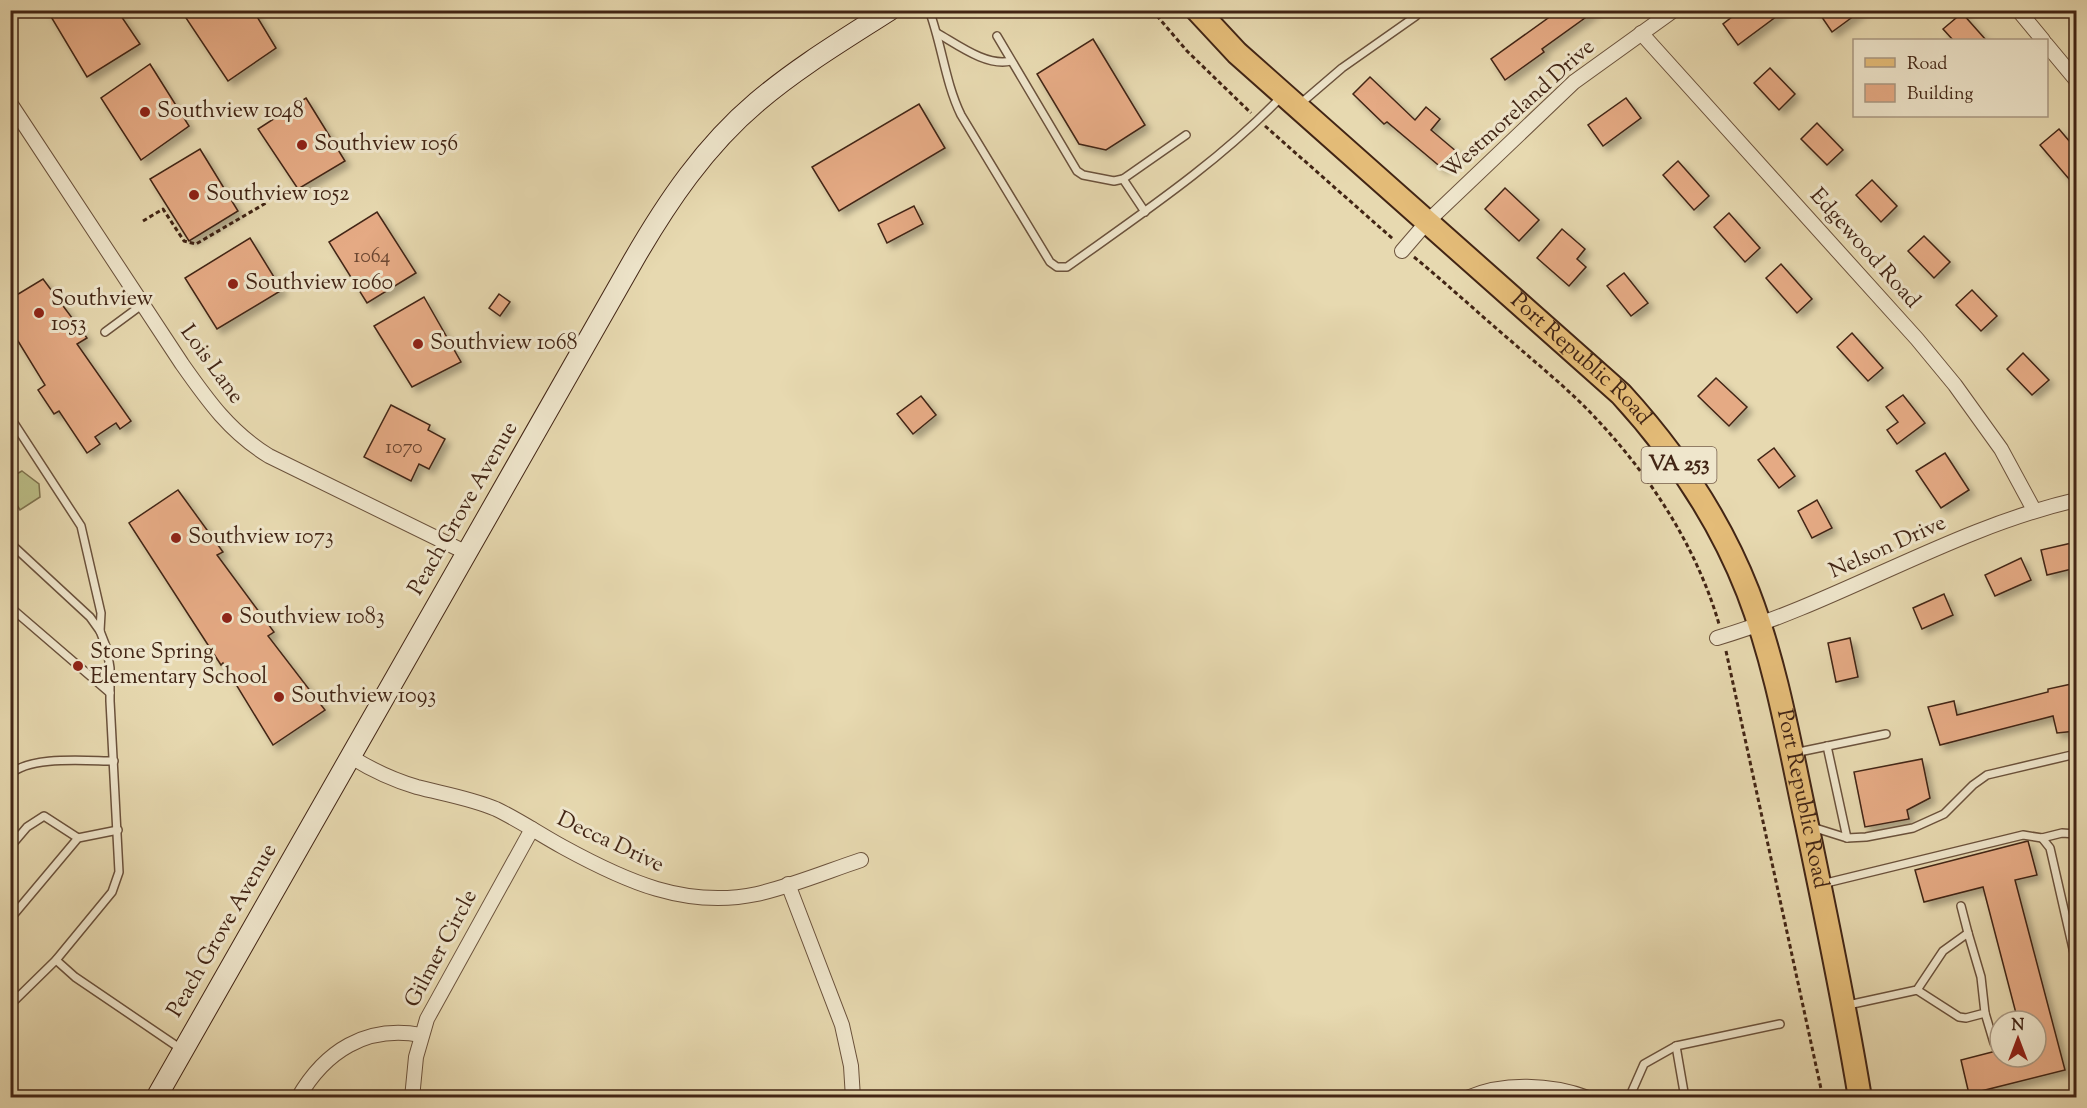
<svg xmlns="http://www.w3.org/2000/svg" width="2087" height="1108" font-family="'Sorts Mill Goudy',serif">
<style>
.green{fill:#bbbe87;stroke:#7e724e;stroke-width:1.5}
.building{fill:#e5aa84;stroke:#422515;stroke-width:1.5;filter:url(#shadow)}
.lines{fill:none;stroke-linecap:round;stroke-linejoin:round}
.lane-casing{stroke:#6b523c;stroke-width:10}
.street-casing{stroke:#6b523c;stroke-width:16}
.secondary-casing{stroke:#422515;stroke-width:22}
.primary-casing{stroke:#422515;stroke-width:26}
.path{stroke:#422515;stroke-width:3;stroke-dasharray:4.5 3;stroke-linecap:butt}
.lane{stroke:#efe6cc;stroke-width:7}
.street{stroke:#efe6cc;stroke-width:14}
.secondary{stroke:#efe6cc;stroke-width:20}
.primary{stroke:#e4bc78;stroke-width:22}
.poi-dot{fill:#8f2418;stroke:#efe6cc;stroke-width:2}
.labels{text-anchor:middle;dominant-baseline:central;stroke-width:6;stroke-linejoin:round;paint-order:stroke}
.number-label{font-size:20px;fill:#6b4631}
.shield{fill:#efe6cc;stroke:#765f4c;stroke-width:1.5}
.shield-label{font-size:21px;font-weight:bold;fill:#422515}
.street-label{font-size:22px;fill:#422515;stroke:#efe6cc}
.poi-label{font-size:22px;fill:#422515;stroke:#efe6cc;text-anchor:start}
</style>
<defs>
<filter id="shadow"><feDropShadow dx="5" dy="5" stdDeviation="3" flood-color="#0004"/></filter>
</defs>
<rect width="100%" height="100%" fill="#e7d9b0"/>
<filter id="stains"><feTurbulence type="fractalNoise" baseFrequency=".00333" numOctaves="4"/><feColorMatrix values="0 0 0 0 .2 0 0 0 0 .09 0 0 0 0 .02 0 0 0 .5 -.17"/></filter>
<radialGradient id="worn" r=".72"><stop offset=".6" stop-color="#630" stop-opacity="0"/><stop offset="1" stop-color="#630" stop-opacity=".3"/></radialGradient>
<!-- green -->
<polygon class="green" points="22,471 39,484 40,497 20,510 11,495 11,477"/>
<!-- building -->
<g class="building">
<polygon points="47,10 117,10 140,44 87,77"/>
<polygon points="197,10 253,10 276,48 228,81 186,18"/>
<polygon points="1543,10 1596,10 1542,49 1544,52 1505,80 1491,59 1548,18"/>
<polygon points="1741,10 1785,10 1738,45 1723,24"/>
<polygon points="1817,10 1862,10 1832,32"/>
<polygon points="1962,13 1986,40 1953,40 1943,29"/>
<polygon points="1093,39 1145,125 1106,150 1079,144 1037,74"/>
<polygon points="150,64 189,126 141,160 101,98"/>
<polygon points="1770,68 1795,94 1779,110 1754,83"/>
<polygon points="1370,77 1415,120 1426,107 1440,119 1431,130 1457,152 1443,169 1387,122 1384,124 1353,94"/>
<polygon points="306,98 345,161 298,189 258,129"/>
<polygon points="1626,98 1641,118 1603,146 1588,125"/>
<polygon points="919,104 945,148 839,211 812,167"/>
<polygon points="1817,123 1843,150 1827,165 1801,139"/>
<polygon points="2059,129 2076,149 2076,172 2069,179 2040,145"/>
<polygon points="200,149 238,211 189,241 150,179"/>
<polygon points="1678,161 1709,196 1694,210 1663,175"/>
<polygon points="1872,180 1897,206 1881,222 1856,195"/>
<polygon points="1505,188 1539,220 1519,241 1485,209"/>
<polygon points="914,206 923,224 887,243 878,224"/>
<polygon points="377,212 416,273 367,303 329,242"/>
<polygon points="1729,213 1760,248 1745,262 1714,227"/>
<polygon points="1562,229 1585,249 1577,259 1586,267 1569,286 1537,258"/>
<polygon points="1924,236 1950,262 1934,278 1908,251"/>
<polygon points="250,238 282,290 217,329 185,278"/>
<polygon points="1781,264 1812,299 1797,313 1766,278"/>
<polygon points="1624,273 1648,303 1631,316 1607,286"/>
<polygon points="43,279 87,338 77,344 131,421 120,429 116,423 95,437 100,444 87,453 59,411 54,414 38,390 45,385 10,328 10,299"/>
<polygon points="1972,290 1997,316 1981,331 1956,305"/>
<polygon points="499,294 510,302 500,316 489,308"/>
<polygon points="424,297 461,362 412,387 374,326"/>
<polygon points="1852,333 1883,368 1868,381 1837,347"/>
<polygon points="2023,353 2049,380 2032,395 2007,369"/>
<polygon points="1716,378 1747,407 1729,426 1698,396"/>
<polygon points="1903,395 1925,423 1897,444 1887,430 1898,422 1886,407"/>
<polygon points="921,396 936,415 913,434 897,414"/>
<polygon points="391,405 430,425 428,430 445,439 429,469 419,464 411,481 364,457"/>
<polygon points="1774,448 1795,476 1779,488 1758,460"/>
<polygon points="1945,453 1969,490 1941,508 1916,471"/>
<polygon points="178,490 223,552 217,555 274,632 268,636 325,710 273,745 223,663 221,665 129,523"/>
<polygon points="1817,500 1832,528 1812,538 1798,511"/>
<polygon points="2076,542 2076,568 2047,575 2041,550"/>
<polygon points="2021,558 2031,580 1995,596 1985,575"/>
<polygon points="1944,594 1953,615 1922,629 1913,608"/>
<polygon points="1850,638 1858,677 1836,682 1828,643"/>
<polygon points="2076,683 2076,731 2057,733 2053,716 1940,745 1928,707 1954,701 1957,715 2048,692 2048,689"/>
<polygon points="1922,759 1930,798 1907,810 1909,819 1865,827 1854,772"/>
<polygon points="2028,841 2037,875 2015,880 2065,1070 1969,1094 1961,1060 2000,1050 2000,1057 2036,1057 2036,1021 2018,1021 1983,887 1924,902 1915,870"/>
</g>
<g class="lines">
<!-- lane casing -->
<g class="lane-casing">
<g id="lane">
<path d="M929 10C942 45 945 82 961 115L1050 262 1057 267H1067C1141 214 1219 162 1282 96"/>
<path d="M937 33C958 45 987 67 1011 61"/>
<polyline points="997,36 1077,171 1083,175 1114,181 1123,179 1186,135"/>
<polyline points="1300,104 1342,68 1416,16"/>
<polyline points="1123,179 1145,212"/>
<polyline points="105,332 143,304"/>
<polyline points="10,417 81,526 101,613 100,631"/>
<polyline points="10,543 90,617 100,631 107,649 110,668 110,701 119,872 112,892 56,960 10,1005"/>
<polyline points="10,607 110,693"/>
<polyline points="1827,746 1847,838"/>
<polyline points="1794,753 1886,734"/>
<path d="M10 775C28 755 88 761 114 761"/>
<polyline points="1812,827 1847,838 1866,837 1913,828 1944,814 1973,785 1987,775 2076,754"/>
<polyline points="2042,838 2050,848 2076,962"/>
<polyline points="10,847 27,827 44,816 78,838"/>
<polyline points="1822,884 2023,835 2042,838 2062,833 2076,834"/>
<polyline points="1961,906 1968,933"/>
<polyline points="10,919 78,838 118,830"/>
<polyline points="56,960 75,977 181,1049"/>
<polyline points="1848,1005 1917,990 1959,1017 1966,1018 1985,1013 1981,977 1968,933 1943,951 1917,990"/>
<polyline points="1985,1013 1994,1043"/>
<polyline points="1676,1046 1685,1098"/>
<polyline points="1629,1098 1644,1064 1676,1046 1780,1024"/>
</g>
</g>
<!-- street casing -->
<g class="street-casing">
<g id="street">
<polyline points="2018,10 2043,40"/>
<polyline points="1641,33 1917,339 1955,385 2001,449 2034,510"/>
<polyline points="2046,44 2076,80"/>
<path d="M10 103 182 364C208 401 230 432 269 456L467 553"/>
<polyline points="1402,251 1427,222 1574,82 1674,10"/>
<path d="M1717 638C1840 602 1951 529 2076 500"/>
<path d="M351 757C372 770 393 780 417 787 444 794 470 798 496 809 519 820 541 835 563 847 625 881 686 909 757 894 792 886 828 871 861 860"/>
<polyline points="788,884 842,1025 851,1066 853,1098"/>
<path d="M298 1098C325 1051 366 1025 421 1035"/>
<polyline points="412,1098 416,1057 427,1019 532,829"/>
<path d="M1467 1098C1503 1082 1551 1084 1588 1098"/>
</g>
</g>
<!-- secondary casing -->
<g class="secondary-casing">
<path id="secondary" d="M156 1098 633 261C667 202 705 146 757 102 798 67 845 39 890 10"/>
</g>
<!-- primary casing -->
<g class="primary-casing">
<g id="primary">
<path id="s1" d="M1197 10 1237 53 1621 394C1675 453 1719 518 1748 592 1777 667 1790 747 1807 825 1826 916 1845 1006 1860 1098"/>
</g>
</g>
<!-- path -->
<g class="path">
<polyline points="1152,10 1187,51 1251,113"/>
<polyline points="1265,126 1393,239"/>
<polyline points="143,221 163,209 184,241 196,244 266,203"/>
<path d="M1414 257C1447 284 1478 313 1511 341 1536 363 1562 384 1586 408 1645 468 1695 542 1719 624"/>
<polyline points="1726,651 1823,1098"/>
</g>
<!-- lane -->
<use href="#lane" class="lane"/>
<!-- street -->
<use href="#street" class="street"/>
<!-- secondary -->
<use href="#secondary" class="secondary"/>
<!-- primary -->
<use href="#primary" class="primary"/>
</g>
<!-- markers -->
<g class="poi-dot">
<circle cx="145" cy="112" r="6"/>
<circle cx="302" cy="145" r="6"/>
<circle cx="194" cy="195" r="6"/>
<circle cx="233" cy="284" r="6"/>
<circle cx="39" cy="313" r="6"/>
<circle cx="418" cy="344" r="6"/>
<circle cx="176" cy="538" r="6"/>
<circle cx="227" cy="618" r="6"/>
<circle cx="78" cy="666" r="6"/>
<circle cx="279" cy="697" r="6"/>
</g>
<g class="labels">
<!-- number labels -->
<g class="number-label">
<text x="372" y="257">1064</text>
<text x="404" y="448">1070</text>
</g>
<!-- shield labels -->
<rect class="shield" x="1641.5" y="447" width="75" height="36" rx="4.5"/>
<g class="shield-label">
<text x="1679" y="465">VA 253</text>
</g>
<!-- street labels -->
<g class="street-label">
<text transform="translate(1519 110) rotate(-42)">Westmoreland Drive</text>
<text transform="translate(1864 249) rotate(48)">Edgewood Road</text>
<text stroke="none"><textPath href="#s1" startOffset="519">Port Republic Road</textPath></text>
<text transform="translate(211 365) rotate(54)">Lois Lane</text>
<text transform="translate(464 509) rotate(-60)">Peach Grove Avenue</text>
<text transform="translate(1888 548) rotate(-24)">Nelson Drive</text>
<text stroke="none"><textPath href="#s1" startOffset="1023">Port Republic Road</textPath></text>
<text transform="translate(610 843) rotate(25)">Decca Drive</text>
<text transform="translate(223 931) rotate(-60)">Peach Grove Avenue</text>
<text transform="translate(442 949) rotate(-62)">Gilmer Circle</text>
</g>
<!-- poi labels -->
<g class="poi-label">
<text x="157" y="112">Southview 1048</text>
<text x="314" y="145">Southview 1056</text>
<text x="206" y="195">Southview 1052</text>
<text x="245" y="284">Southview 1060</text>
<text x="51" y="300">Southview<tspan x="51" dy="25">1053</tspan></text>
<text x="430" y="344">Southview 1068</text>
<text x="188" y="538">Southview 1073</text>
<text x="239" y="618">Southview 1083</text>
<text x="90" y="653">Stone Spring<tspan x="90" dy="25">Elementary School</tspan></text>
<text x="291" y="697">Southview 1093</text>
</g>
</g>
<!-- margin -->
<rect width="2087" height="1108" fill="none" stroke="#e7d9b0" stroke-width="36"/>
<rect x="12" y="12" width="2063" height="1084" fill="none" stroke="#422515" stroke-width="3"/>
<rect x="18" y="18" width="2051" height="1072" fill="none" stroke="#422515" stroke-width="1.5"/>
<!-- legend -->
<rect x="1853" y="39" width="195" height="78" fill="#efe6cc" stroke="#aa9983" stroke-width="1.5"/>
<rect x="1865" y="58" width="30" height="9" fill="#e4bc78" stroke="#aa9983" stroke-width="1.5"/>
<text x="1907" y="69" font-size="18" fill="#422515">Road</text>
<rect x="1865" y="84" width="30" height="18" fill="#e5aa84" stroke="#aa9983" stroke-width="1.5"/>
<text x="1907" y="99" font-size="18" fill="#422515">Building</text>
<!-- north arrow -->
<g transform="translate(2018 1039)"><circle r="28" fill="#efe6cc" stroke="#aa9983" stroke-width="1.5"/>
<path d="M0-4.5L10 22L0 15L-10 22Z" fill="#8f2418"/>
<text y="-9" font-size="16" font-weight="bold" text-anchor="middle" fill="#422515">N</text>
</g>
<rect width="100%" height="100%" filter="url(#stains)"/>
<rect width="100%" height="100%" fill="url(#worn)"/>
</svg>
